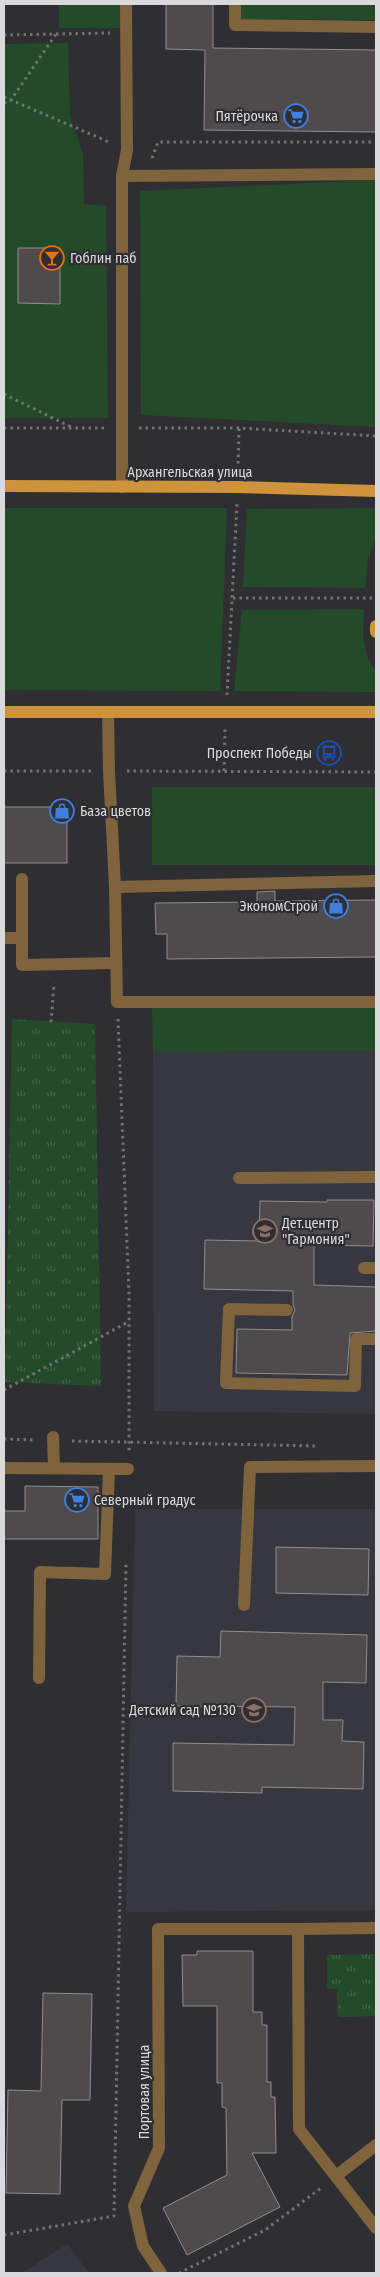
<svg xmlns="http://www.w3.org/2000/svg" width="380" height="2277" font-family="'Fira Sans Condensed',sans-serif">
<style>
.built{fill:#373740}
.grass{fill:#234b2a}
.park{fill:url(#park-tufts)}
.building{fill:#4f4b4d;stroke:#908c8f}
.lines{fill:none;stroke-linecap:round;stroke-linejoin:round}
.path{stroke:#727275;stroke-width:3;stroke-dasharray:2.5 4;stroke-linecap:butt}
.minor{stroke:#7f633c;stroke-width:12}
.major{stroke:#ce933b;stroke-width:12}
.labels{text-anchor:middle;dominant-baseline:central;stroke-width:4.5;stroke-linejoin:round;paint-order:stroke}
.poi-label{font-size:14px;fill:#dadadc;stroke:#2f2f33;text-anchor:end}
.street-label{font-size:14px;fill:#dadadc;stroke:#2f2f33}
</style>
<defs>
<pattern id="park-tufts" width="24" height="20" patternUnits="userSpaceOnUse" patternTransform="scale(1.25)"><rect width="24" height="20" fill="#234b2a"/><path d="M3 7l-1-3M5 7V3M7 7l1-3M15 17l-1-3M17 17v-4M19 17l1-3" fill="none" stroke="#426448"/></pattern>
</defs>
<rect width="100%" height="100%" fill="#2f2f33"/>
<!-- built -->
<g class="built">
<polygon points="376,1051 376,1414 154,1411 153,1052"/>
<polygon points="135,1509 376,1509 376,1910 126,1912"/>
<polygon points="67,2244 89,2273 22,2273"/>
</g>
<!-- grass -->
<g class="grass">
<polygon points="59,4 122,4 121,28 59,28"/>
<polygon points="241,4 376,4 376,20 241,19"/>
<polygon points="68,43 70,116 83,153 84,204 106,206 108,418 4,418 4,44"/>
<polygon points="376,180 376,427 141,415 140,191"/>
<polygon points="4,508 227,508 220,691 4,690"/>
<polygon points="376,508 376,536 368,559 365,588 243,587 247,509"/>
<polygon points="364,609 363,637 368,659 376,672 376,692 234,691 242,610"/>
<rect x="152" y="787" width="224" height="78"/>
<polygon points="152,1008 376,1008 376,1051 153,1052"/>
</g>
<!-- park -->
<g class="park">
<polygon points="12,1019 95,1024 101,1386 5,1382"/>
<polygon points="376,1954 376,2016 338,2017 337,1989 327,1989 327,1955"/>
</g>
<!-- building -->
<g class="building">
<polygon points="166,4 213,4 213,48 376,50 376,132 204,130 205,50 166,49"/>
<polygon points="18,248 60,248 60,304 18,303"/>
<rect x="4" y="807" width="63" height="56"/>
<polygon points="275,891 275,901 376,900 376,957 167,959 167,934 156,934 155,903 257,902 257,892"/>
<polygon points="327,1200 374,1200 373,1246 314,1245 314,1285 376,1287 376,1331 350,1333 347,1375 236,1373 237,1329 292,1330 292,1316 295,1311 293,1304 293,1291 204,1289 205,1240 259,1241 260,1201 327,1202"/>
<polygon points="25,1486 98,1487 98,1539 4,1539 4,1511 25,1511"/>
<polygon points="276,1547 369,1549 368,1595 276,1593"/>
<polygon points="221,1631 367,1635 366,1683 323,1682 323,1720 343,1720 342,1741 364,1742 363,1789 262,1787 262,1793 173,1791 173,1743 294,1745 295,1707 176,1706 177,1656 220,1657"/>
<polygon points="197,1951 253,1951 253,2012 262,2012 262,2025 267,2025 267,2082 271,2082 271,2097 275,2097 276,2153 252,2153 280,2207 187,2255 163,2208 227,2175 226,2108 222,2107 222,2083 217,2083 217,2006 183,2006 182,1955 197,1955"/>
<polygon points="43,1993 92,1994 90,2100 62,2100 60,2194 6,2193 8,2090 41,2091"/>
</g>
<g class="lines">
<!-- path -->
<g class="path">
<polyline points="4,35 110,33"/>
<polyline points="4,97 109,142"/>
<polyline points="4,103 11,100 56,34"/>
<polyline points="152,158 158,142 376,142"/>
<polyline points="4,394 71,427"/>
<polyline points="4,428 106,428"/>
<polyline points="139,428 239,428 376,436"/>
<polyline points="238,470 239,428"/>
<polyline points="233,598 376,598"/>
<polyline points="227,695 237,504"/>
<polyline points="4,771 91,771"/>
<polyline points="127,771 376,772"/>
<polyline points="224,771 225,729"/>
<polyline points="64,802 64,798"/>
<polyline points="118,1019 129,1294 129,1452"/>
<polyline points="51,1022 54,983"/>
<polyline points="4,1390 128,1322"/>
<polyline points="4,1439 36,1440"/>
<polyline points="72,1441 318,1446"/>
<polyline points="4,2235 114,2216 126,1563"/>
<polyline points="179,2273 265,2230 321,2188"/>
</g>
<!-- minor -->
<g class="minor">
<polyline points="235,4 235,25 376,27"/>
<polyline points="122,176 127,150 126,4"/>
<polyline points="122,487 122,176 376,174"/>
<polyline points="108,712 109,771 115,887 117,1002 376,1002"/>
<polyline points="22,879 22,965 115,963"/>
<polyline points="115,887 376,881"/>
<polyline points="4,938 22,938"/>
<polyline points="239,1178 376,1177"/>
<polyline points="364,1268 376,1268"/>
<polyline points="287,1310 229,1309 226,1383 355,1386 356,1339 376,1339"/>
<polyline points="53,1437 54,1468"/>
<polyline points="4,1468 128,1469"/>
<polyline points="244,1605 250,1467 376,1466"/>
<polyline points="39,1678 40,1572 105,1574 109,1469"/>
<polyline points="298,1929 376,1928"/>
<polyline points="336,2176 376,2145"/>
<polyline points="161,2273 143,2246 134,2206 159,2148 158,1929 298,1929 299,2129 376,2228"/>
</g>
<!-- major -->
<g class="major">
<polyline points="4,486 238,487 376,491"/>
<polyline points="376,626 376,632"/>
<polyline points="4,712 376,712"/>
</g>
</g>
<!-- icons -->
<defs>
<g id="supermarket-ring" transform="scale(1.25)"><circle r="9.5" fill="#2f2f33" stroke="#3f7fe0" stroke-width="1.5"/><path d="M-6-5.5h2.5l.6 2H6L4.5 2H-2.5L-4.4-4H-6ZM-1.5 3.2a1.3 1.3 0 1 0 .1 0ZM3 3.2a1.3 1.3 0 1 0 .1 0Z" fill="#3f7fe0"/></g>
<g id="bar-ring" transform="scale(1.25)"><circle r="9.5" fill="#2f2f33" stroke="#e8710a" stroke-width="1.5"/><path d="M-6-5H6L.8 .8V4.5H3.5V6h-7V4.5H-.8V.8Z" fill="#e8710a"/></g>
<g id="bus-ring" transform="scale(1.25)"><circle r="9.5" fill="#2f2f33" stroke="#1a4fb4" stroke-width="1.5"/><path d="M-5-6H5V4H4V6H2V4H-2V6H-4V4H-5ZM-3.5-4V0h7V-4ZM-3.5 1.2v1.5H-2V1.2ZM2 1.2v1.5H3.5V1.2Z" fill="#1a4fb4"/></g>
<g id="shop-ring" transform="scale(1.25)"><circle r="9.5" fill="#2f2f33" stroke="#3f7fe0" stroke-width="1.5"/><path d="M-5-2.5h2.3a2.7 3.5 0 0 1 5.4 0H5L5.5 6h-11ZM-1.5-2.5h3a1.5 2.3 0 0 0-3 0Z" fill="#3f7fe0"/></g>
<g id="school-ring" transform="scale(1.25)"><circle r="9.5" fill="#2f2f33" stroke="#8d6e63" stroke-width="1.5"/><path d="M0-5L7-2L0 1L-7-2ZM-4 1L0 2.5L4 1V4Q0 6-4 4Z" fill="#8d6e63"/></g>
</defs>
<g fill-rule="evenodd">
<use href="#supermarket-ring" x="296" y="116"/>
<use href="#bar-ring" x="52" y="258"/>
<use href="#bus-ring" x="329" y="753"/>
<use href="#shop-ring" x="62" y="811"/>
<use href="#shop-ring" x="336" y="906"/>
<use href="#school-ring" x="265" y="1231"/>
<use href="#supermarket-ring" x="77" y="1500"/>
<use href="#school-ring" x="254" y="1710"/>
</g>
<g class="labels">
<!-- poi labels -->
<g class="poi-label">
<text x="278" y="116">Пятёрочка</text>
<text x="70" y="258" text-anchor="start">Гоблин паб</text>
<text x="312" y="753">Проспект Победы</text>
<text x="80" y="811" text-anchor="start">База цветов</text>
<text x="318" y="906">ЭкономСтрой</text>
<text x="282" y="1223" text-anchor="start">Дет.центр<tspan x="282" dy="16">"Гармония"</tspan></text>
<text x="94" y="1500" text-anchor="start">Северный градус</text>
<text x="236" y="1710">Детский сад №130</text>
</g>
<!-- street labels -->
<g class="street-label">
<text x="190" y="472">Архангельская улица</text>
<text transform="translate(144 2092) rotate(-90)">Портовая улица</text>
</g>
</g>
<!-- border -->
<rect width="380" height="2277" fill="none" stroke="#dadadc" stroke-width="10"/>
</svg>
